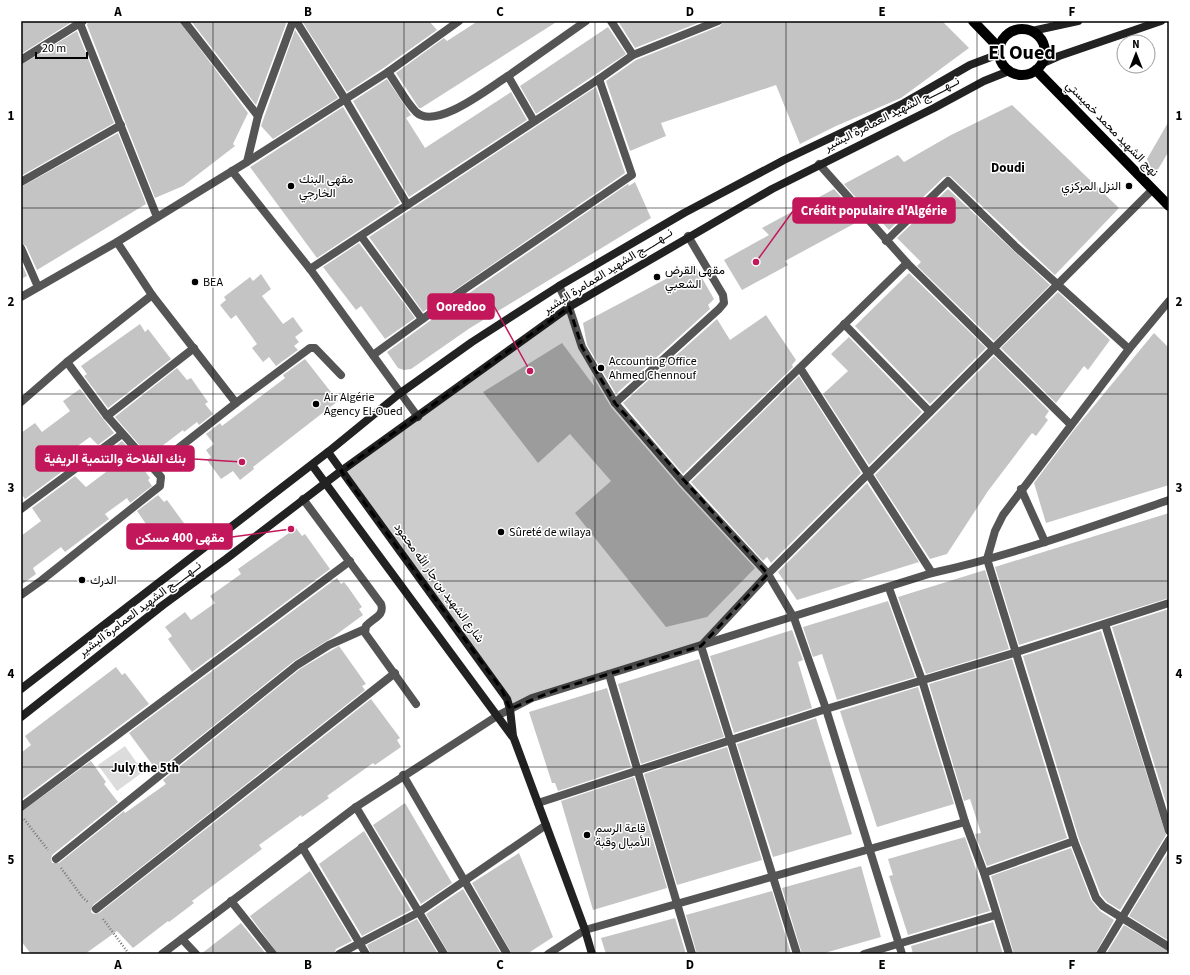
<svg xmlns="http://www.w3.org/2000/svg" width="1190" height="975" font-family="'Source Sans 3',Vazirmatn,sans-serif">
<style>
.green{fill:#dcdcdc}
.building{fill:#c4c4c4}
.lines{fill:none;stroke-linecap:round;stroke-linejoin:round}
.path{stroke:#777;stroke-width:2.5;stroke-dasharray:1 2;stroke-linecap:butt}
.street{stroke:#555;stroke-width:8}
.secondary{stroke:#222;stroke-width:8}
.primary{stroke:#000;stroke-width:10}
.marked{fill:#000;fill-opacity:0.2;stroke:#000;stroke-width:3;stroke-dasharray:8 5;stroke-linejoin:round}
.grid{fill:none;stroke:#000;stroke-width:1;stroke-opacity:0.55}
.poi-dot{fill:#000;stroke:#fff;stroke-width:1.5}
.labels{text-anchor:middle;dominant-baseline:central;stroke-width:3;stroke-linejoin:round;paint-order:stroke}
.street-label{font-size:12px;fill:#000;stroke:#fff}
.poi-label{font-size:12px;fill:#000;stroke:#fff;text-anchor:start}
.neighbourhood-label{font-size:13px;font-weight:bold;fill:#000;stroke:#fff}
.town-label{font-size:20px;font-weight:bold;fill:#000;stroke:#fff}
.leader{fill:none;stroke:#c2185b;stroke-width:1.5}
.callout-dot{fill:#c2185b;stroke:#fff;stroke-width:1.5}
.callout{fill:#c2185b;stroke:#c2185b;stroke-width:1.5}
.callout-label{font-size:13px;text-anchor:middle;font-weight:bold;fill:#fff}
.neatline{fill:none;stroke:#000;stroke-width:1.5}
.grid-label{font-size:13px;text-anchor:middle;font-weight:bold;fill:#000}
</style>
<rect width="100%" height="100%" fill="#fff"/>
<!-- green -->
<polygon class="green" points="125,746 143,772 117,791 98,765"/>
<!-- building -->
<g class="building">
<polygon points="21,21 73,21 21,54"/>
<polygon points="88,21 179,21 248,113 233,144 235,146 183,186 155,198 87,25"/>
<polygon points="191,21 287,21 256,105"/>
<polygon points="302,21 429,21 437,30 385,67 347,92"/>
<polygon points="478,21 558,21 421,108 419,108 396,73 444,38 447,41"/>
<polygon points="618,21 703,21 635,48"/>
<polygon points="723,21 942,21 969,48 901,98 836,126 800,144 776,85 661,123 666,136 630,151 606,81 636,60 720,26"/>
<polygon points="608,27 626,54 536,114 520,86"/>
<polygon points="295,30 338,98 273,139 261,126"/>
<polygon points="77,31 114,123 21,176 21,65"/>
<polygon points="387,79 411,115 406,118 425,148 511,92 527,120 409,197 353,101"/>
<polygon points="596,87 625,173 423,312 369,237"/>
<polygon points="1012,105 1119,208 1055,275 950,176 944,177 889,230 874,214 871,215 844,184 898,155 904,162 951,135"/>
<polygon points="343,107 400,203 317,258 250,167"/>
<polygon points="1169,121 1169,151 1154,176 1147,159"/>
<polygon points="118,133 146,204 37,270 26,246 21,243 21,187"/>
<polygon points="635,182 651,218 470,328 411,369 404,370 398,368 387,352 456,302 628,184 629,186"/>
<polygon points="834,189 861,220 785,261 788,265 742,290 724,260 769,235 762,228"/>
<polygon points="948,189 1050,285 994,341 917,266 921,262 897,238"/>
<polygon points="359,243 415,318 385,339 361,306 356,310 323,267"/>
<polygon points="21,262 27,276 21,279"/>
<polygon points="694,264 714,299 708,305 710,309 616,394 587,345 583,323"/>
<polygon points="909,273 986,348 930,404 855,326"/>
<polygon points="261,274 271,289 262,296 283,324 293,317 303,331 295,337 299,342 294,346 298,350 276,366 269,357 263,362 252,348 257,344 236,315 231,319 220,305 226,300 224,297 250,277 253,281"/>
<polygon points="1058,292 1110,340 1088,370 1084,366 1056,403 1001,348"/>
<polygon points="766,315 796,360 792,365 793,367 683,474 623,403 717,319 730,340"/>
<polygon points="140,324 145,332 148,329 171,359 108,408 84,376 87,374 81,366"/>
<polygon points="1154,333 1169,348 1169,485 1046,523 1034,483 1074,430"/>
<polygon points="849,337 922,412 869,465 823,394 848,371 831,354"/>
<polygon points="562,343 594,386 592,375 611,407 679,486 755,568 707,617 666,627 575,513 611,481 570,434 538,463 483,392"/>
<polygon points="994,356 1049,411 1045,417 1048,420 1036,436 1032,433 988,491 947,554 930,559 875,475"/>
<polygon points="305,359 338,401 253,467 254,469 240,480 233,471 221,479 207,460 211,457 206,450 214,444 206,434 220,423 222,426 285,378 283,375"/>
<polygon points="177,368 187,380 191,378 208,402 205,404 213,414 199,425 197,422 184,432 183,430 149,456 115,417"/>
<polygon points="799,376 861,473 771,563 767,557 763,561 691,482"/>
<polygon points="80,389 114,433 98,445 90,437 61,458 68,467 25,499 21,493 21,433 35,423 42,432 70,411 63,401"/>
<polygon points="122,441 141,462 139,463 150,478 148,480 152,486 130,503 127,498 105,514 109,519 65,552 61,547 33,568 36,574 21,585 21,536 41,521 32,508 75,476 86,487 114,466 105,454"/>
<polygon points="867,483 919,562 797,600 778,572"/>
<polygon points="158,495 164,502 167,500 186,526 183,528 189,536 175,547 168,538 156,547 142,527 146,524 137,511"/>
<polygon points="1169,513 1169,598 1019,645 995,567"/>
<polygon points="296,528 302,536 305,534 330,569 192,672 168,639 172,636 165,627 185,612 191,620 215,603 210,596 241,574 238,569"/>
<polygon points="985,570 1009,649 926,674 898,597"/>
<polygon points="337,578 341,584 344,582 348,587 362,607 359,609 363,615 333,637 294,661 157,771 129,733"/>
<polygon points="888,601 915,677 837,700 822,654 813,657 803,627"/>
<polygon points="1169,609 1169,812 1112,627"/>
<polygon points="792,630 803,660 798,662 812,708 734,733 710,656"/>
<polygon points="1101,631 1166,835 1120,910 1107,902 1101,895 1079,839 1023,656"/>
<polygon points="339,646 366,684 362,686 365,690 93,905 91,912 94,914 99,913 371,699 400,738 397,740 401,747 375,765 373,763 327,796 329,798 302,817 301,815 259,845 262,849 192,901 194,903 169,922 168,921 133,948 117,931 85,954 31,954 21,941 21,812 91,761 106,782 104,784 118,802 52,855 51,859 52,863 59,863 124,811 125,813 166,784 163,780 300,669"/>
<polygon points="699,659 724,737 641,764 618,684"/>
<polygon points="1012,659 1067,838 987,866 975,834 981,833 970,799 964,801 929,684"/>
<polygon points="116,667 122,675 125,673 149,704 21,800 21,753 31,745 25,736"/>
<polygon points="918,687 954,804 877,827 840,711"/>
<polygon points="607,688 631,767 558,791 555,783 552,783 529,712"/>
<polygon points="816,718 852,834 773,857 737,744"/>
<polygon points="727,747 762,860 677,885 644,774"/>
<polygon points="634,777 667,888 593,910 561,801"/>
<polygon points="405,803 452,883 421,904 373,825"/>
<polygon points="364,831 411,910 362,936 319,864"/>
<polygon points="965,837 990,911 908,935 889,876 893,875 888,859"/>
<polygon points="1071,848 1091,900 1100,911 1114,920 1095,954 1014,954 991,876"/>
<polygon points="1169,851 1169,941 1129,916"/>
<polygon points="519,853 553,937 527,954 512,954 472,883"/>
<polygon points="861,866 881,937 821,954 802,954 782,888"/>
<polygon points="310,871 352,941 336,949 334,954 278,954 250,916"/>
<polygon points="463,889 501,954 449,954 426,914"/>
<polygon points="772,891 791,954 697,954 686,915"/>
<polygon points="675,918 686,954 606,954 601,938"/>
<polygon points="417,919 438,954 371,954 367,945"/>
<polygon points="993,922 1003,954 913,954 911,946"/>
<polygon points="241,923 266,954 201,954"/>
<polygon points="1124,925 1169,952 1169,954 1106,954"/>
</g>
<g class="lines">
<!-- path -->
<g class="path">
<polyline points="24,819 48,850"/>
<polyline points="61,868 83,898 88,902"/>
<polyline points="103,919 129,954"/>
</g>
<!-- street -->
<g class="street">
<polyline points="79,21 157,217"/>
<polyline points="184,21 258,116"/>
<polyline points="296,21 345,99 407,204"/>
<polyline points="611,21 633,55"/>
<polyline points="21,60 83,21"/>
<path d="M388 72C397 84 405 101 416 112 436 131 490 87 508 76L534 121"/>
<polyline points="508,76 586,21"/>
<polyline points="247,162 388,72 459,21"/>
<polyline points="819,164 907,263 1071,425"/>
<polyline points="232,171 310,269 418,417"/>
<polyline points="21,182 121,125"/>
<polyline points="361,236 422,319"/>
<polyline points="886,241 948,181 1016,247 1129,349"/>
<polyline points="117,242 152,295 236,403"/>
<polyline points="21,248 38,287"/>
<polyline points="310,269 599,79 633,55 718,21"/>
<polyline points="559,286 569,307 582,347 615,403 683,482 768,574 794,618 826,709 902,954"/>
<polyline points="21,297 117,242 247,162 258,116 293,21"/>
<polyline points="1169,301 1129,349 1003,515 995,531 987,559 1074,841 1096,898 1103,906 1169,947"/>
<polyline points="844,324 930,412"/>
<polyline points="373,355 453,297 632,175 599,79"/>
<polyline points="67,362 107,416 153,468 236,403 310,348 315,348 341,375"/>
<polyline points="800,368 932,573"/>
<polyline points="21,402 67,362 152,295"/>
<polyline points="615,403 719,309 724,303 723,295 688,236"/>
<polyline points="107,416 194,348"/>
<polyline points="683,482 907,263"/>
<polyline points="1021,489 1045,542"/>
<path d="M303 499 381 604C385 616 373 618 366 626L365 633 416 704"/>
<polyline points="21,509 122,434"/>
<polyline points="889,588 922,680 965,822 984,873 1009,954"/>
<polyline points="21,595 42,580 160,486 161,477 153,468"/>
<polyline points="1105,624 1169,831"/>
<polyline points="609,674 692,954"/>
<polyline points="403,775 507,954"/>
<polyline points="538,803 826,709 1017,652 1169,603"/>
<polyline points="21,807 350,561"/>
<polyline points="356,807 444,954"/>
<polyline points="302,847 366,954"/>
<polyline points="56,859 297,665 329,645 365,629"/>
<polyline points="984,873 1074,841"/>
<polyline points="231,901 273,954"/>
<polyline points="96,909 395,673"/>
<polyline points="182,939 196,954"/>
<path d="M162 954 356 807 497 716 532 698 932 573C1013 555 1091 527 1169 500"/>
<polyline points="339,954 419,912 546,825"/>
<polyline points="548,954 585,930 965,822"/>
<polyline points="797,954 701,646 768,574 1153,189"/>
<polyline points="864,954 996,915"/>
<polyline points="1100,954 1169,840"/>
</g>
<!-- secondary -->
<g class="secondary">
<polyline points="1032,31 1078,21"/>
<polyline points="1041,64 1059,56 1161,21"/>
<polyline points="328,452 507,699 510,709 513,736 585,930 592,954"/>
<polyline points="312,465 512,736"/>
<polyline points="21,689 328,452 399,394 472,342 559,286 684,213 784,160 904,103 970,65 999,54"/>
<polyline points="21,717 163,605 226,559 341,471 569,307 772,189 934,108 984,81 1009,71"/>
</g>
<!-- primary -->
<g class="primary">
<polyline points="973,21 999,48"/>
<circle cx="1022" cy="52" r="23"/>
<polyline points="1036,70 1169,206"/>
</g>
</g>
<!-- marked area -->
<path class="marked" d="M569 307 582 347 615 403 768 574 701 646 556 690 510 709 502 690 341 471Z"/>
<!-- grid -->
<path class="grid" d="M213 21V954M404 21V954M595 21V954M786 21V954M977 21V954M21 208H1169M21 394H1169M21 581H1169M21 767H1169"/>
<!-- markers -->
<g class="poi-dot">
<circle cx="291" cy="186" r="4"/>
<circle cx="1129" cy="186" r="4"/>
<circle cx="657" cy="277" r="4"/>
<circle cx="195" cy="282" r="4"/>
<circle cx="601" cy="368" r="4"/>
<circle cx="316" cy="404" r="4"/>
<circle cx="501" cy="532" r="4"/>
<circle cx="82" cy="580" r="4"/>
<circle cx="587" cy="835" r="4"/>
</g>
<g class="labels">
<!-- street labels -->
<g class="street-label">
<text transform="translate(892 114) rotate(-27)">نــهـــــج الشهيد العمامرة البشير</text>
<text transform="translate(1112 129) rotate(46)">نهج الشهيد محمد خميستي</text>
<text transform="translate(608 271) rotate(-32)">نــهـــــج الشهيد العمامرة البشير</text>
<text transform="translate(439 583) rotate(54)">شارع الشهيد بن جار الله محمود</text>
<text transform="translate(140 609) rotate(-37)">نــهـــــج الشهيد العمامرة البشير</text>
</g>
<!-- poi labels -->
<g class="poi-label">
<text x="299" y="179">مقهى البنك<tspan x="299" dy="14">الخارجي</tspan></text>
<text x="1121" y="186" text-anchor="end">النزل المركزي</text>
<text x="665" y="270">مقهى القرض<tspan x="665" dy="14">الشعبي</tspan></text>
<text x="203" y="282">BEA</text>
<text x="609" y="361">Accounting Office<tspan x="609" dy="14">Ahmed Chennouf</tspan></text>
<text x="324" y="397">Air Algérie<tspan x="324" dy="14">Agency El-Oued</tspan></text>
<text x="509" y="532">Sûreté de wilaya</text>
<text x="90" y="580">الدرك</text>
<text x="595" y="828">قاعة الرسم<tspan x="595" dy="14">الأميال وقبة</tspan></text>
</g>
<!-- neighbourhood labels -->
<g class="neighbourhood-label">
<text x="1008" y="168">Doudi</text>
<text x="145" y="768">July the 5th</text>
</g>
<!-- town labels -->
<g class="town-label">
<text x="1022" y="53">El Oued</text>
</g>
</g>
<!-- callouts -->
<path class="leader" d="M756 262L793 211M530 371L494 306M242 462L194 459M291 529L232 537"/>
<g class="callout-dot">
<circle cx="756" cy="262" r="4"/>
<circle cx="530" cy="371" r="4"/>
<circle cx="242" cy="462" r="4"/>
<circle cx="291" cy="529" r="4"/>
</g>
<g class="callout">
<rect x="793" y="198" width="162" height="25" rx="4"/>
<rect x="428" y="294" width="66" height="25" rx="4"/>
<rect x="36" y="446" width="158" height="25" rx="4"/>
<rect x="127" y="524" width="105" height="25" rx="4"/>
</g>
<g class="callout-label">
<text x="874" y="215">Crédit populaire d'Algérie</text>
<text x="461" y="311">Ooredoo</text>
<text x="115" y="463">بنك الفلاحة والتنمية الريفية</text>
<text x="180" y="542">مقهى 400 مسكن</text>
</g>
<!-- border -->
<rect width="1190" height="975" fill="none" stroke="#ffffff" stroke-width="44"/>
<!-- north arrow -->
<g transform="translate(1136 54)"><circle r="19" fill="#ffffff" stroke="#999999"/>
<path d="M0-3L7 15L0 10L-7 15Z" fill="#000000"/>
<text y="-6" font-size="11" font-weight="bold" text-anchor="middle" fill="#000000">N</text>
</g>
<!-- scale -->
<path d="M36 52v6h51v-6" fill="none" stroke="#000000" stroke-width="2"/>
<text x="42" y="52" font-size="12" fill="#000000" stroke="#ffffff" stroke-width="3" paint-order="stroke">20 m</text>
<rect x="22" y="22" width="1146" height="931" class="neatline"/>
<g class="grid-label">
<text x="118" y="16">A</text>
<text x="308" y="16">B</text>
<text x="500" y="16">C</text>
<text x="690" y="16">D</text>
<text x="882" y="16">E</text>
<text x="1072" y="16">F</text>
<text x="11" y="120">1</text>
<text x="1179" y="120">1</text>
<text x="11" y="306">2</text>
<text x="1179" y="306">2</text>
<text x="11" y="492">3</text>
<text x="1179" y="492">3</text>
<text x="11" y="678">4</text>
<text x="1179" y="678">4</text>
<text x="11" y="864">5</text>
<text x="1179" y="864">5</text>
<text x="118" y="969">A</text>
<text x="308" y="969">B</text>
<text x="500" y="969">C</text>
<text x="690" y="969">D</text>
<text x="882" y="969">E</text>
<text x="1072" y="969">F</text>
</g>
</svg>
